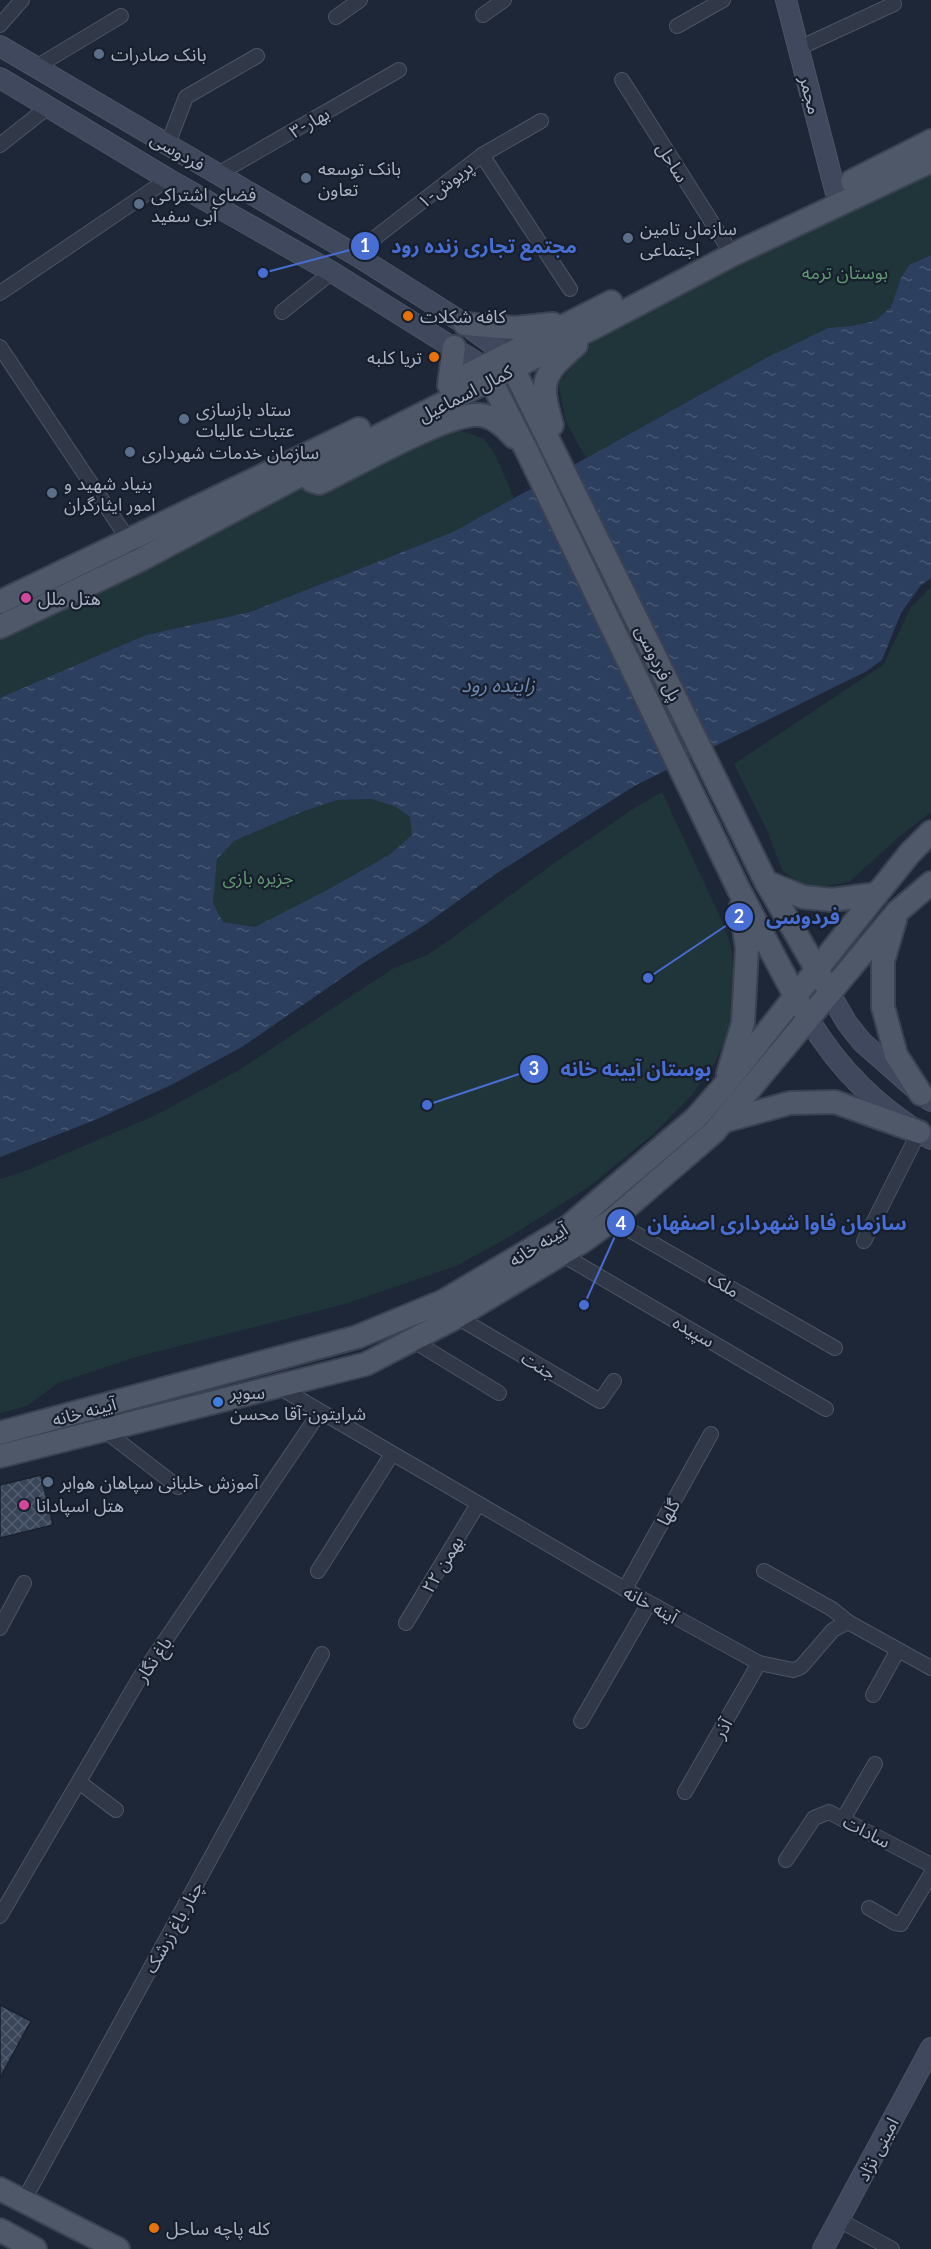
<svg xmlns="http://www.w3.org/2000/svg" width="931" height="2249" font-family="Lato,'Noto Sans Arabic',sans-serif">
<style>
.green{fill:#203539}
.water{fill:url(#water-ripples);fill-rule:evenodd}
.building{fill:url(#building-cross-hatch);stroke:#19212f;stroke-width:1.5}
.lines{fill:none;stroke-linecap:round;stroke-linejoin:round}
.street-casing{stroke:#4c5464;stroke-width:16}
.secondary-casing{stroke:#4c5464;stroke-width:22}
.primary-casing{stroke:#3b4352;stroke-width:26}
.street{stroke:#313949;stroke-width:14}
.secondary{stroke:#3f485c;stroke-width:20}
.primary{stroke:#4f5869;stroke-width:22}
.service-dot{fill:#5c6f8a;stroke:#171f2d;stroke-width:2}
.food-dot{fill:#e8710a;stroke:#171f2d;stroke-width:2}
.hotel-dot{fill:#d1479c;stroke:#171f2d;stroke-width:2}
.shop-dot{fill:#3f7fe0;stroke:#171f2d;stroke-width:2}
.labels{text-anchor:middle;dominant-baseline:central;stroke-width:4.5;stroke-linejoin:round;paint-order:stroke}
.poi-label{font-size:18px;fill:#abb4c6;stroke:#171f2d;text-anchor:start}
.street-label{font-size:18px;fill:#abb4c6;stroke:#171f2d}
.park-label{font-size:18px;fill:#619871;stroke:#171f2d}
.water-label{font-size:20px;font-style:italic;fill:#7087b2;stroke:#171f2d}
.leader{fill:none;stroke:#486dd3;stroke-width:2}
.callout-dot{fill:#486dd3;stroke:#171f2d;stroke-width:2}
.mark-label{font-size:18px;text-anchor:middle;font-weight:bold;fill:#fff}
.callout-label{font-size:20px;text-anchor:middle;font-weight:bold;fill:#486dd3;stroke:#171f2d;stroke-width:4.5;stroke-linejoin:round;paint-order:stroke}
</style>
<defs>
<pattern id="water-ripples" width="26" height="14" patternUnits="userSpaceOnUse" patternTransform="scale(1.5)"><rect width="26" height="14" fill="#2d3f5f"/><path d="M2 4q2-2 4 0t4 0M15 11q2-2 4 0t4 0" fill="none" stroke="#495874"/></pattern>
<pattern id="building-cross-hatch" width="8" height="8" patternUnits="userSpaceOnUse" patternTransform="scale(1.5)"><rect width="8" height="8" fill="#394559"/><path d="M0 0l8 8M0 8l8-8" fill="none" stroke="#535d6f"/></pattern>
</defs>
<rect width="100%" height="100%" fill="#1e2738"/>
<!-- green -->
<g class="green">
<polygon points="931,170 931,255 909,265 901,278 891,307 875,321 851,326 828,328 768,357 586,458 566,422 558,383 594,340 820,223"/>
<polygon points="451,427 484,439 495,454 514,498 453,532 250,612 146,635 0,706 0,631 294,484"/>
<polygon points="931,587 931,812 900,836 849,882 821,887 800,884 782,870 767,830 734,764 883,665 911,607"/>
<polygon points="662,792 722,921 731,946 735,984 728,1034 714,1064 691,1096 652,1135 590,1186 509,1237 456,1266 345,1304 136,1357 58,1383 27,1406 0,1413 0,1179 25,1171 156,1115 239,1070 394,968 427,955 451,939 550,866 636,807"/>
<polygon points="372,799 396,807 410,817 412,835 389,855 329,889 255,927 223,922 213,903 217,858 234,841 304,811 337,800"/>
</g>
<!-- water -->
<path class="water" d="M931 255V578L921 585 901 613 882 660 867 671 636 785 494 875 426 924 362 964 242 1047 173 1084 95 1120 0 1157V698L146 635 250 612 453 532 768 357 828 328 851 326 875 321 891 307 901 278 909 265ZM372 799 396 807 410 817 412 835 389 855 329 889 255 927 223 922 213 903 217 859 234 841 304 811 337 800Z"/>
<!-- building -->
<g class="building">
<polygon points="41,1475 53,1525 0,1538 0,1485"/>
<polygon points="0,2005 31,2021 0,2078"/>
</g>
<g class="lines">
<!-- street casing -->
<g class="street-casing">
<g id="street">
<polyline points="483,15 504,0"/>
<polyline points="336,17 360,0"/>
<polyline points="0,25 22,0"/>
<polyline points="677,26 723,0"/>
<polyline points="799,48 894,4"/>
<polyline points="36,67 121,16"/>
<polyline points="622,80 725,243"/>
<polyline points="0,145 48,107"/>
<polyline points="167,146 186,97 257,56"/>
<polyline points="482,155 570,289"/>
<polyline points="218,174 399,70"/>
<polyline points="354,254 482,155 541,121"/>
<polyline points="0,293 168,179"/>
<polyline points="282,312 332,272"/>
<polyline points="0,347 132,545"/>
<polyline points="612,1220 835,1348"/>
<polyline points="864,1241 919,1132"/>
<polyline points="561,1254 826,1409"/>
<polyline points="457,1317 600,1401 614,1381"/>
<polyline points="412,1340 499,1393"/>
<polyline points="277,1386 635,1595 759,1663 793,1670 801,1667 833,1630 848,1622 931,1668"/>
<polyline points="104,1430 178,1487"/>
<polyline points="318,1571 392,1454"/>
<polyline points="764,1571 832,1609 848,1622"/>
<polyline points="625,1589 711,1434"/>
<polyline points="406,1623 478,1504"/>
<polyline points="0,1628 24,1583"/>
<polyline points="873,1695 898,1650"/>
<polyline points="581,1721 649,1603"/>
<polyline points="79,1782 116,1810"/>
<polyline points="685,1792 759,1663"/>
<polyline points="843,1819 875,1764"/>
<polyline points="786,1860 814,1818 829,1812 931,1865"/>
<polyline points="869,1908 895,1923 901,1924 931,1874"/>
<polyline points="0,1916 139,1679 320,1412"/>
<polyline points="24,2200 322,1654"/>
<polyline points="839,2220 892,2249"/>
</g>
</g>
<!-- secondary casing -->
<g class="secondary-casing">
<g id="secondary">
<polyline points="786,0 835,190"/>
<polyline points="0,46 354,254 465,324 506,354"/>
<polyline points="0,78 168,179 332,272 484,367"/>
<polyline points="830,994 847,1023 862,1042 921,1094 931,1101"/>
<path d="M808 1018C838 1068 880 1110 931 1139"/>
<polyline points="823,2249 931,2048"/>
</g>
</g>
<!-- primary casing -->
<g class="primary-casing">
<g id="primary">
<polyline points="852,181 931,141"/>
<polyline points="465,324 515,328 553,324"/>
<polyline points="507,356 766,882 824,982"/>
<polyline points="484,367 527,451 739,890 801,1007"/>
<polyline points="469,374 611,302"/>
<polyline points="449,385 454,347"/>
<path d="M552 425C539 381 542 375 576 345"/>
<path d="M312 481 319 483C354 467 447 412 480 415 494 416 505 427 514 437"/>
<polyline points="0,602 359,429"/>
<polyline points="0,627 140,560 295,478 595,327 732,255 931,161"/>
<polyline points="766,882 803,897 832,900 877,894"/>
<polyline points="895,920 883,961 883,1007 896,1055 921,1094"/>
<polyline points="728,1074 743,1023 747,949 741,906"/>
<polyline points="724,1121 790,1103 835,1102 919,1132"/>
<polyline points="0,1433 357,1337 444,1301 568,1227 696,1118 723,1087 877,894 910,853 931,832"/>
<polyline points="0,1456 366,1364 453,1319 583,1241 612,1220 714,1132 897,912 931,883"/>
<polyline points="0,2189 118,2249"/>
<polyline points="0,2230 35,2249"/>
</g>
</g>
<!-- street -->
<use href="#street" class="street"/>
<!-- secondary -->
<use href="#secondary" class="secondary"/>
<!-- primary -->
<use href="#primary" class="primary"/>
</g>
<!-- markers -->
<g class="service-dot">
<circle cx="99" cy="54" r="6"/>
<circle cx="306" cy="178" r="6"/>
<circle cx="139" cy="204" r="6"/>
<circle cx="628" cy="238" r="6"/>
<circle cx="184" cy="419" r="6"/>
<circle cx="130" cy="452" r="6"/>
<circle cx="52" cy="493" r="6"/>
<circle cx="48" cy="1482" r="6"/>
</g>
<g class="food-dot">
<circle cx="408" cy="316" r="6"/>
<circle cx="434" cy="357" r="6"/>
<circle cx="154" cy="2228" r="6"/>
</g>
<g class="hotel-dot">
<circle cx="26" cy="598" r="6"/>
<circle cx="24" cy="1505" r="6"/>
</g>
<circle class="shop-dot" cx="218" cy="1402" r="6"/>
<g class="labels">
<!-- poi labels -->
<g class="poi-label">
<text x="111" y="54">بانک صادرات</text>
<text x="318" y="168">بانک توسعه<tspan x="318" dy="21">تعاون</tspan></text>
<text x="151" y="194">فضای اشتراکی<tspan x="151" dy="21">آبی سفید</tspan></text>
<text x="640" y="228">سازمان تامین<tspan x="640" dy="21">اجتماعی</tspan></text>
<text x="420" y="316">کافه شکلات</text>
<text x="422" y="357" text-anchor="end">تریا کلبه</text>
<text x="196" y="409">ستاد بازسازی<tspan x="196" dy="21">عتبات عالیات</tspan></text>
<text x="142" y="452">سازمان خدمات شهرداری</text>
<text x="64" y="483">بنیاد شهید و<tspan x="64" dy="21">امور ایثارگران</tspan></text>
<text x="38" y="598">هتل ملل</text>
<text x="230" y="1392">سوپر<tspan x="230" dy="21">شرایتون-آقا محسن</tspan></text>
<text x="60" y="1482">آموزش خلبانی سپاهان هوابر</text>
<text x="36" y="1505">هتل اسپادانا</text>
<text x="166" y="2228">کله پاچه ساحل</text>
</g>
<!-- street labels -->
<g class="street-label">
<text transform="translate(811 95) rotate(76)">مجمر</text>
<text transform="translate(309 122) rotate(-30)">۳-بهار</text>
<text transform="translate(178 151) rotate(30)">فردوسی</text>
<text transform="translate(673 162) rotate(58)">ساحل</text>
<text transform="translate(445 184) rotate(-38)">۱-پریوش</text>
<text transform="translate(465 393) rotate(-27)">کمال اسماعیل</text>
<text transform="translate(659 663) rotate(64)">پل فردوسی</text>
<text transform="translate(538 1244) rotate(-32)">آیینه خانه</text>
<text transform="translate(724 1284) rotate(30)">ملک</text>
<text transform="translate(694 1331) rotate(30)">سپیده</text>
<text transform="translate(539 1365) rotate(31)">جنت</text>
<text transform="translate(84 1411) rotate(-15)">آیینه خانه</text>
<text transform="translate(668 1512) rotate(-61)">گلها</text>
<text transform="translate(442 1564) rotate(-59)">۲۲ بهمن</text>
<text transform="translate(651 1604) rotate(29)">آینه خانه</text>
<text transform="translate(153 1659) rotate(-56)">باغ نگار</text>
<text transform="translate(722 1728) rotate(-60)">آذر</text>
<text transform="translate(867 1831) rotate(27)">سادات</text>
<text transform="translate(173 1927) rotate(-61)">چنار باغ زرشک</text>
<text transform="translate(877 2149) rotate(-62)">امینی نژاد</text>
</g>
<!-- park labels -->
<g class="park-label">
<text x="845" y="272">بوستان ترمه</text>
<text x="258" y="877">جزیره بازی</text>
</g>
<!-- water labels -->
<g class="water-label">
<text x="498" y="684">زاینده رود</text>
</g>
</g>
<!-- callouts -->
<path class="leader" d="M263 273L365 246M648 978L739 917M427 1105L534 1069M584 1305L621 1223"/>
<g class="callout-dot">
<circle cx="263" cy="273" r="6"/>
<circle cx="648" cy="978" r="6"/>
<circle cx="427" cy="1105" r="6"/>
<circle cx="584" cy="1305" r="6"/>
<circle cx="365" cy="246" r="15"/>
<circle cx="739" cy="917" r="15"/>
<circle cx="534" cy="1069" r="15"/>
<circle cx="621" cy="1223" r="15"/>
</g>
<g class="mark-label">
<text x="365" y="252">1</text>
<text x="739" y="923">2</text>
<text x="534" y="1075">3</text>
<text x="621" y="1230">4</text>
</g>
<g class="callout-label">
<text x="484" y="253">مجتمع تجاری زنده رود</text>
<text x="803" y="924">فردوسی</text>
<text x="636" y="1076">بوستان آیینه خانه</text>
<text x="777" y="1230">سازمان فاوا شهرداری اصفهان</text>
</g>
</svg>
